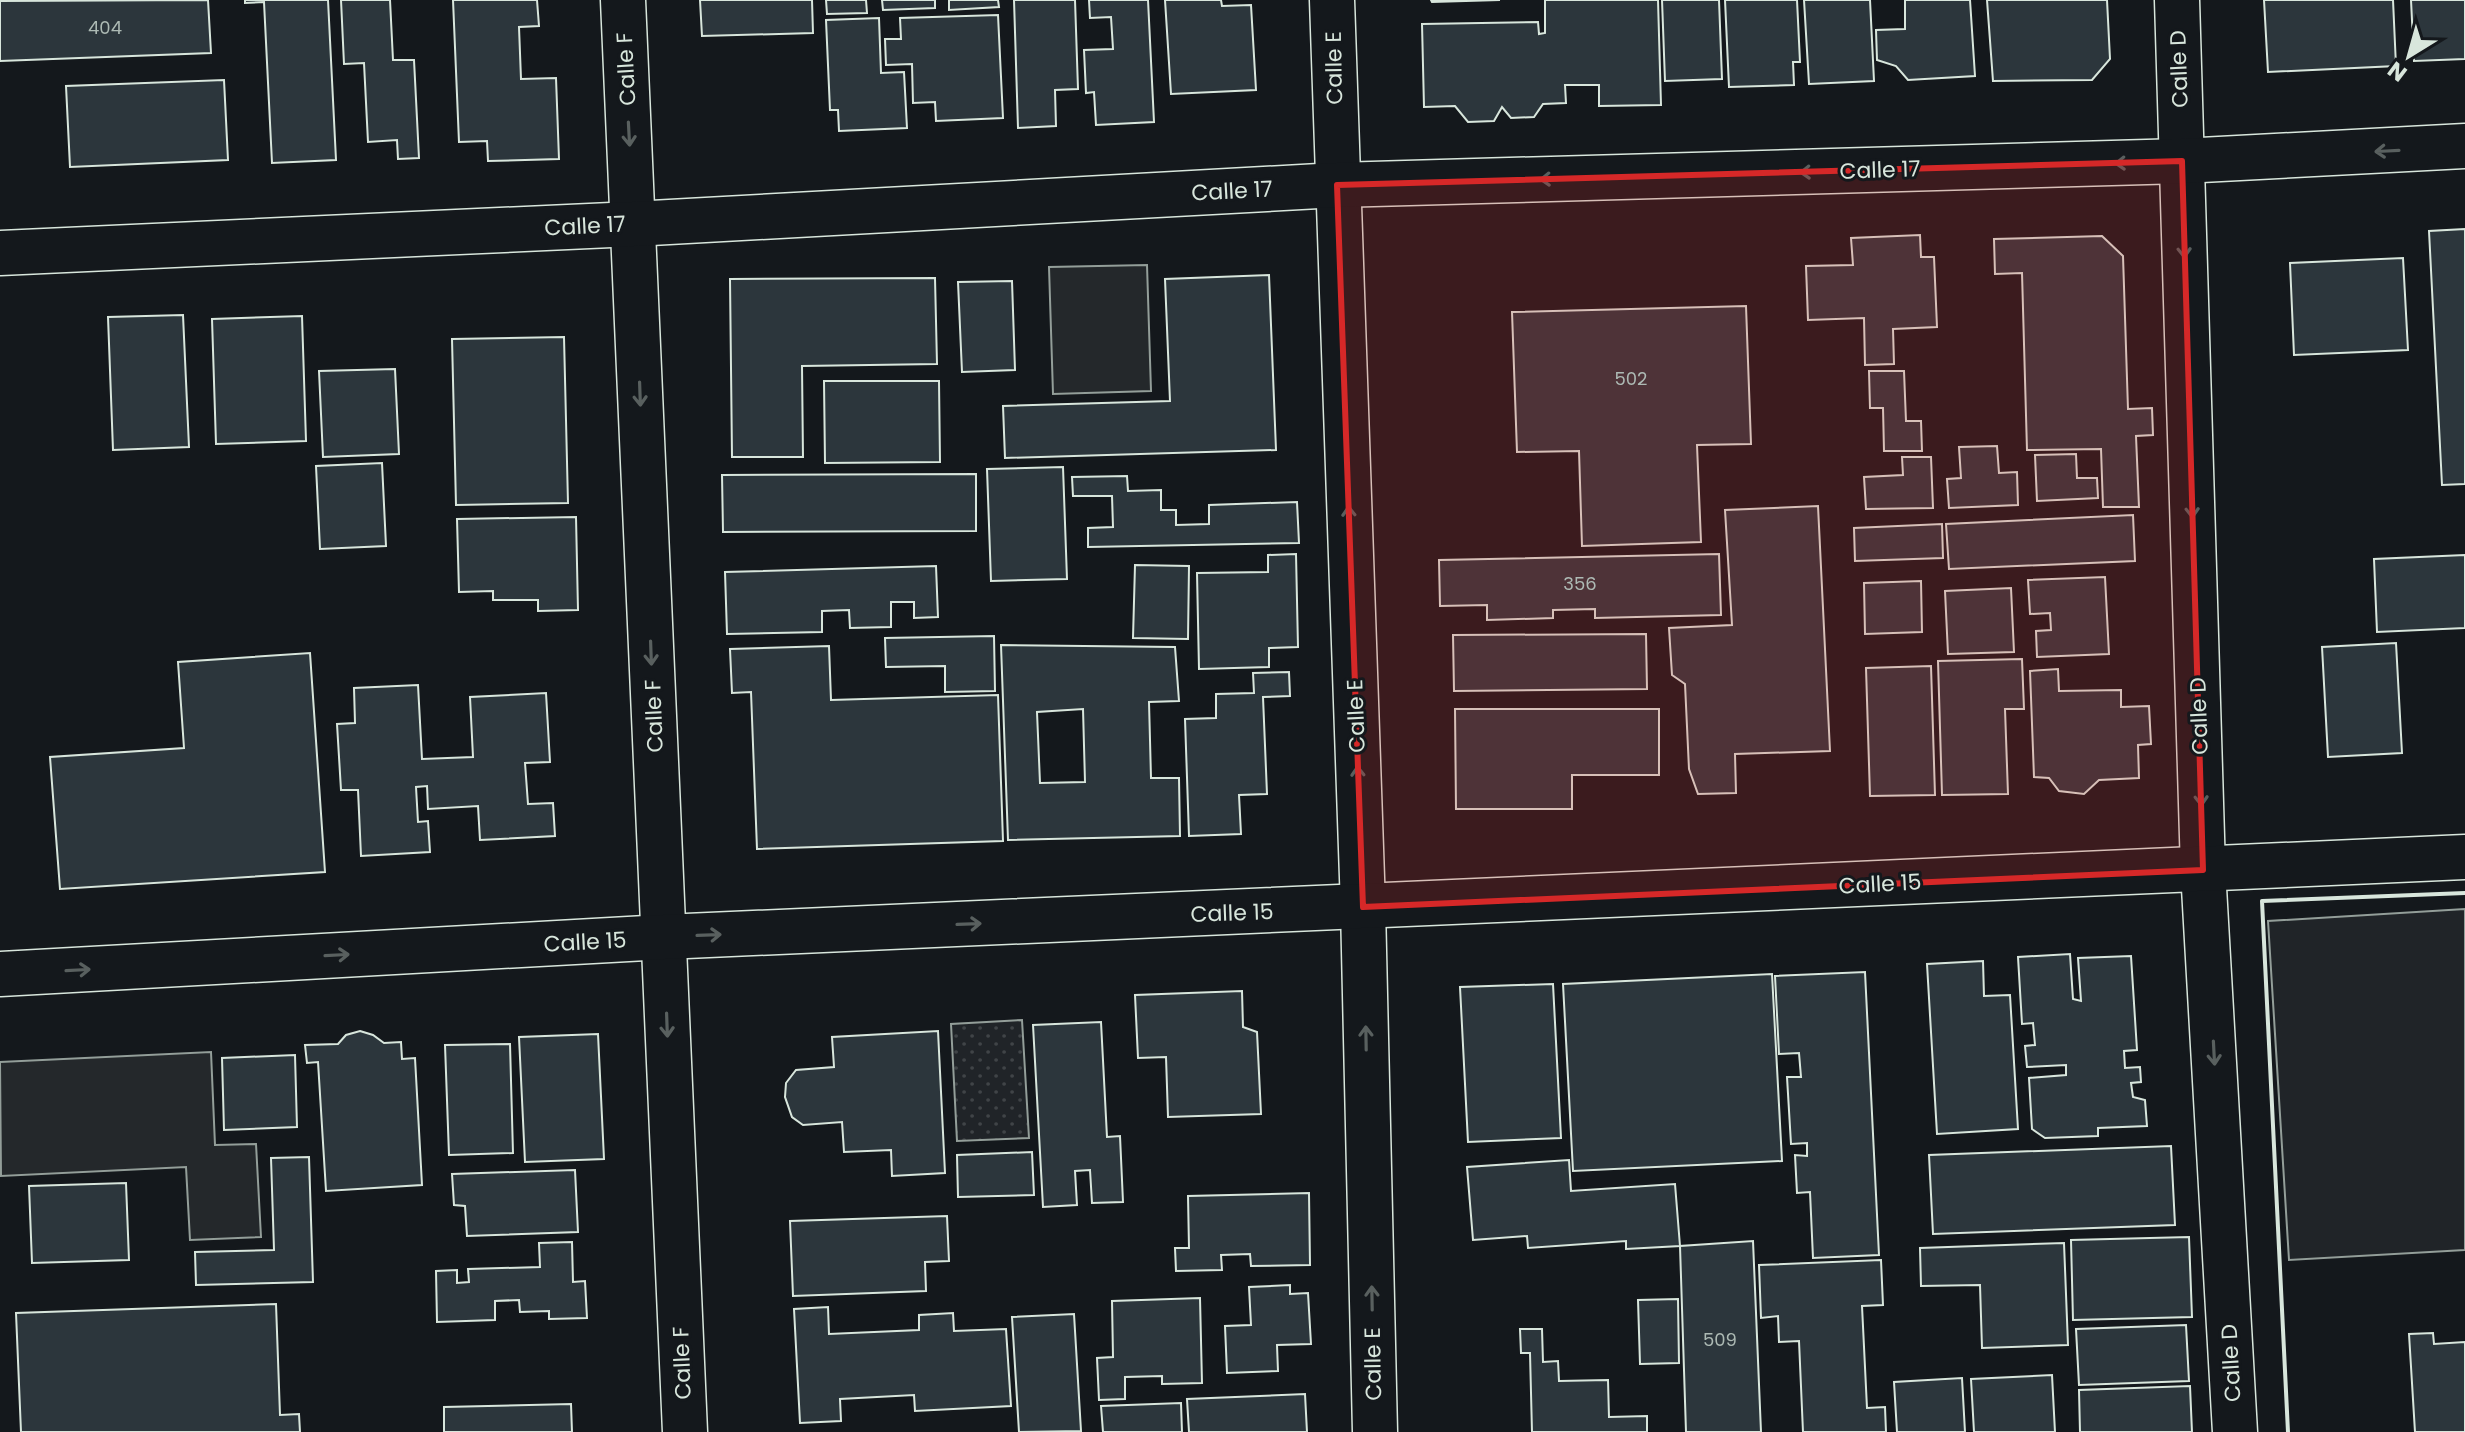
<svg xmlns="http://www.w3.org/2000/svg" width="2465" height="1432" font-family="Poppins,sans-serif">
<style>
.grass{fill:url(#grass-dots);stroke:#939e99;stroke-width:2}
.green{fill:#202428;stroke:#939e99;stroke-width:2}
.parking{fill:#24282b;stroke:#939e99;stroke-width:2}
.building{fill:#2c363c;stroke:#d8e6dc;stroke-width:2;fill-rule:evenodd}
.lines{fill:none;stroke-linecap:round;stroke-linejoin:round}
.minor-casing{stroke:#d8e6dc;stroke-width:47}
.minor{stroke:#14181c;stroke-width:44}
.wall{stroke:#d8e6dc;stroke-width:4}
.oneway{stroke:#59605f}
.marked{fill:#d62828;fill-opacity:0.2;stroke:#d62828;stroke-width:6;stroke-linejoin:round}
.labels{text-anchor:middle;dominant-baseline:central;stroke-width:6;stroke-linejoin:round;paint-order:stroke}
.number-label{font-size:18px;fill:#adbab4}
.street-label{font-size:22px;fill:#d8e6dc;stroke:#14181c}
</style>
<defs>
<pattern id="grass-dots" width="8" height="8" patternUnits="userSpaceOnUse" patternTransform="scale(2)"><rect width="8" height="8" fill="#202428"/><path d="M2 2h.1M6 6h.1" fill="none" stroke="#404447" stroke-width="1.8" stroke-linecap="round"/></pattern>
</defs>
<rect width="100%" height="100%" fill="#14181c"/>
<!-- grass -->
<polygon class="grass" points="1022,1020 1029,1138 957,1141 951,1024"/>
<!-- green -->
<polygon class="green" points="2465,909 2465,1250 2289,1260 2268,921"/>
<!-- parking -->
<g class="parking">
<polygon points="1147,265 1151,391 1053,394 1049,267"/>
<polygon points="211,1052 215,1145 256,1144 261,1237 190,1240 186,1167 1,1176 0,1062"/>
</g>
<!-- building -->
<g class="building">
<polygon points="208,0 211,53 0,61 0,1"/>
<polygon points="245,0 328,0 336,160 272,163 264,2 245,3"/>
<polygon points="341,0 390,0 393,60 414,60 419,158 398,159 397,140 368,142 364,63 344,64"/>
<polygon points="453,0 537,0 539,26 519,27 521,79 556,78 559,159 488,161 487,141 459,142"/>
<polygon points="700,0 812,0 813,33 702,36"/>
<polygon points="826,0 866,0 867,13 827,14"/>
<polygon points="882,0 935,0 935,8 883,10"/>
<polygon points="949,0 998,0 999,7 949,10"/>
<polygon points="1014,0 1075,0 1078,89 1055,90 1056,126 1018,128"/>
<polygon points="1089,0 1148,0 1154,122 1096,125 1094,92 1086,93 1084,50 1113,49 1111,17 1090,18"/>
<polygon points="1165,0 1221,0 1222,6 1251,5 1256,90 1171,94"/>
<polygon points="1431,0 1500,0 1432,2"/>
<polygon points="1545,0 1658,0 1661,105 1599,106 1599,85 1565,85 1566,103 1543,104 1534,117 1511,118 1502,107 1494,121 1468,122 1455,106 1424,107 1422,24 1538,22 1539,34 1545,33"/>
<polygon points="1662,0 1719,0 1722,79 1665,81"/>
<polygon points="1725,0 1797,0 1800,62 1793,62 1794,85 1729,87"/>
<polygon points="1804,0 1870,0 1874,81 1809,84"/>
<polygon points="1905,0 1970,0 1975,76 1908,80 1896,66 1877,60 1876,30 1905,29"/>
<polygon points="1987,0 2107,0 2110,59 2092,80 1993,81"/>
<polygon points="2264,0 2393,0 2396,66 2268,72"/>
<polygon points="2411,0 2465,0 2465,59 2414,61"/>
<polygon points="998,15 1003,118 936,121 935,102 913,103 912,64 886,65 885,39 901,39 900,18"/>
<polygon points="879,18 881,73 904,72 907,128 839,131 838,110 830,110 826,20"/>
<polygon points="224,80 228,160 70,167 66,86"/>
<polygon points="2465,229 2465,484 2442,485 2429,231"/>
<polygon points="1920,235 1921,257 1934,257 1937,327 1893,329 1894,364 1865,365 1864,318 1808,320 1806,266 1853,265 1851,238"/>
<polygon points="2102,236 2123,256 2128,409 2152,408 2153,435 2136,436 2139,507 2103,507 2101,449 2027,450 2022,273 1995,274 1994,239"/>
<polygon points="2403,258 2408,350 2294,355 2290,263"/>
<polygon points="1269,275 1276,450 1005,458 1003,406 1170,401 1165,279"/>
<polygon points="935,278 937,364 802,366 803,457 732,457 730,279"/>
<polygon points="1012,281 1015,370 962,372 958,282"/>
<polygon points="1746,306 1751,444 1697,445 1701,542 1582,546 1579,451 1517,452 1512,312"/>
<polygon points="183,315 189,447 113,450 108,317"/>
<polygon points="302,316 306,441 216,444 212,319"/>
<polygon points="564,337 568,503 456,505 452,339"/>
<polygon points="395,369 399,454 323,457 319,371"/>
<polygon points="1869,371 1904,371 1906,421 1921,421 1922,451 1884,451 1883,408 1870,408"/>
<polygon points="824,381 939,381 940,462 825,463"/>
<polygon points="1997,446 1999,473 2017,472 2018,505 1949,508 1947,479 1961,478 1959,447"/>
<polygon points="2076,454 2077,478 2097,478 2098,498 2037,501 2035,455"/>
<polygon points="1902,457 1931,457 1933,508 1866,509 1864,477 1903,475"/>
<polygon points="382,463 386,546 320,549 316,466"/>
<polygon points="1063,467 1067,579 991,581 987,469"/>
<polygon points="976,474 976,531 723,532 722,475"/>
<polygon points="1127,476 1128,491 1161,490 1161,510 1176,510 1176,525 1209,524 1209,505 1297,502 1299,543 1088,547 1088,528 1113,527 1112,496 1073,496 1072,477"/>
<polygon points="1818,506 1830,751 1735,754 1736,793 1698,794 1689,769 1685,684 1672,675 1669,628 1732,625 1725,510"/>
<polygon points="2133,515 2135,561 1949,569 1946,524"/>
<polygon points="576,517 578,610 538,611 538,600 493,600 493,591 459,592 457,519"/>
<polygon points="1942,524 1943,558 1855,561 1854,528"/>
<polygon points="1296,554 1298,647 1269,648 1269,667 1199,669 1197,573 1268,572 1268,555"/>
<polygon points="1719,554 1721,615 1595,618 1595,609 1553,610 1553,618 1487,620 1487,605 1440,606 1439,560"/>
<polygon points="2465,555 2465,628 2377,632 2374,559"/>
<polygon points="1135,565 1189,566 1188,639 1133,638"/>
<polygon points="936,566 938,617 914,618 914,602 891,602 891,627 850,628 849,610 822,611 822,632 727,634 725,572"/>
<polygon points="2105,577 2109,654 2037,657 2036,631 2051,630 2050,613 2030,614 2028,580"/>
<polygon points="1921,581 1922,632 1865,634 1864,583"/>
<polygon points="2011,588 2014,652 1948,654 1945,591"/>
<polygon points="1646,634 1647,689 1454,691 1453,635"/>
<polygon points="994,636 995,691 945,692 945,666 886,667 885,638"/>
<polygon points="2396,643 2402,753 2328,757 2322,647"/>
<path d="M1001 645 1175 647 1179 701 1149 702 1151 778H1179L1180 836 1008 840ZM1083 709 1085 782 1040 783 1037 712Z"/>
<polygon points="829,646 831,700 998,695 1003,841 757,849 751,692 732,693 730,649"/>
<polygon points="310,653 325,872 60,889 50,757 184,748 178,662"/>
<polygon points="2022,659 2024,709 2005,709 2008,794 1942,795 1938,661"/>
<polygon points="1931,666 1935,795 1870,796 1866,668"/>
<polygon points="2058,669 2059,691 2121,690 2121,707 2149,706 2151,744 2138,745 2139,778 2099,780 2084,794 2059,791 2049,778 2034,777 2030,671"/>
<polygon points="1289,672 1290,696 1263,697 1267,794 1239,795 1241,834 1189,836 1185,719 1216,718 1216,694 1254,693 1253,673"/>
<polygon points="418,685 422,759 473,757 470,697 546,693 550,762 525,763 528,804 553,803 555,836 480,840 478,806 428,809 427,786 416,787 418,822 428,821 430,852 361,856 358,790 341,790 337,724 355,723 354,688"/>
<polygon points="1455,709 1659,709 1659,775 1572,775 1572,809 1456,809"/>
<polygon points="2070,954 2073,999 2081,1001 2078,958 2131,956 2137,1050 2124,1051 2125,1068 2140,1067 2141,1082 2131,1083 2133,1097 2145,1100 2147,1126 2098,1128 2098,1136 2045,1138 2032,1129 2029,1078 2066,1075 2066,1065 2027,1067 2025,1046 2035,1045 2033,1023 2022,1024 2018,957"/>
<polygon points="1983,961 1984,996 2010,995 2018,1129 1937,1134 1927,964"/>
<polygon points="1865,972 1879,1255 1813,1258 1810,1192 1797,1193 1795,1155 1807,1156 1807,1143 1791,1144 1787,1077 1801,1077 1799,1053 1779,1054 1775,976"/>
<polygon points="1772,974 1782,1161 1573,1171 1563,984"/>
<polygon points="1553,984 1561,1138 1468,1142 1460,987"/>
<polygon points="1242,991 1243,1027 1257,1032 1261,1114 1168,1117 1166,1057 1138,1058 1135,995"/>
<polygon points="1101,1022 1107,1137 1120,1136 1123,1202 1092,1203 1090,1170 1075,1171 1077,1205 1043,1207 1033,1025"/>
<polygon points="360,1031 373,1035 384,1043 401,1042 402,1059 415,1058 422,1185 326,1191 318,1062 307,1063 305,1045 338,1044 346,1035"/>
<polygon points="938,1031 945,1173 892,1176 891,1150 844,1152 842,1122 803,1125 792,1117 785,1097 786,1083 796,1070 834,1067 832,1037"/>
<polygon points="598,1034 604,1159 525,1162 519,1037"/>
<polygon points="510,1044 513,1153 449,1155 445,1045"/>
<polygon points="295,1055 297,1127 224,1130 222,1058"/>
<polygon points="2171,1146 2175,1225 1933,1234 1929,1155"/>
<polygon points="1032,1152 1034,1195 958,1197 957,1155"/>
<polygon points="309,1157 313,1282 196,1285 195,1252 274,1250 271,1158"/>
<polygon points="1569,1160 1571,1191 1675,1184 1680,1246 1626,1249 1626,1241 1528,1248 1527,1236 1473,1240 1467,1167"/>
<polygon points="575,1170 578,1232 467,1236 465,1206 454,1205 452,1174"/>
<polygon points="126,1183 129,1260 32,1263 29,1186"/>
<polygon points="1309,1193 1310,1265 1251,1266 1250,1254 1221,1255 1222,1270 1176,1271 1175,1248 1189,1248 1188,1196"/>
<polygon points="947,1216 949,1261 925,1262 926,1291 793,1296 790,1221"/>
<polygon points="2189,1237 2192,1317 2073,1320 2071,1240"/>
<polygon points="1753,1241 1761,1432 1686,1432 1680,1246"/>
<polygon points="572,1242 573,1282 585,1281 587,1318 549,1319 549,1311 520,1312 519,1300 495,1301 495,1320 437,1322 436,1271 457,1270 457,1283 469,1282 468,1269 540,1267 539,1243"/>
<polygon points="2064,1243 2068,1345 1982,1348 1980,1285 1921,1286 1920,1248"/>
<polygon points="1881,1260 1883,1305 1862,1306 1867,1408 1885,1407 1886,1432 1803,1432 1799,1341 1779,1342 1778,1316 1761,1318 1759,1265"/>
<polygon points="1290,1285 1290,1294 1308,1293 1311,1344 1277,1345 1278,1371 1227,1373 1225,1326 1251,1325 1249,1287"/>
<polygon points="1200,1298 1202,1383 1162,1384 1162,1376 1125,1377 1125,1399 1099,1400 1097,1358 1113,1357 1112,1301"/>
<polygon points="1678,1299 1679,1363 1640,1364 1638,1300"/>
<polygon points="276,1304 280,1415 299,1414 300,1432 21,1432 16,1313"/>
<polygon points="828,1307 829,1334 919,1330 919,1315 953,1313 954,1331 1006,1329 1011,1406 915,1411 914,1395 840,1399 841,1421 800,1423 794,1309"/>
<polygon points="1074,1314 1081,1431 1019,1432 1012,1317"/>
<polygon points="2186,1325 2189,1381 2079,1385 2076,1329"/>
<polygon points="1520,1329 1542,1329 1543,1362 1558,1361 1559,1381 1608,1380 1609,1417 1647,1416 1647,1432 1532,1432 1530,1353 1521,1353"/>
<polygon points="2433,1333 2434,1344 2465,1342 2465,1432 2415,1432 2409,1334"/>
<polygon points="2052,1375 2055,1432 1974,1432 1971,1379"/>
<polygon points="1962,1378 1965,1432 1897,1432 1894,1382"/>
<polygon points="2190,1386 2192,1432 2080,1432 2079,1390"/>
<polygon points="1305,1394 1307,1432 1189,1432 1187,1399"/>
<polygon points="1181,1403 1182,1432 1103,1432 1101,1406"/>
<polygon points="571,1404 572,1432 444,1432 444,1407"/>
</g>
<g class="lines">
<!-- minor casing -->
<g class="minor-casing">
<g id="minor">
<polyline points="623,0 685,1432"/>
<polyline points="1332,0 1363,907 1375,1432"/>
<polyline points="2177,0 2203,870 2235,1432"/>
<polyline points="0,253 633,224 1337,185 2182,161 2465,146"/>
<polyline points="0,974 664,937 2465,857"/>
</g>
</g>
<!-- minor -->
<use href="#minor" class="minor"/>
<!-- wall -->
<polyline class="wall" points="2288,1432 2262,901 2465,893"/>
</g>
<!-- one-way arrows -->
<defs><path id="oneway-shaft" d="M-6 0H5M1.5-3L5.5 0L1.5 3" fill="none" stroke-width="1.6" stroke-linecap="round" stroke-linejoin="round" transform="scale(2)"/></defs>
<g class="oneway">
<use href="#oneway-shaft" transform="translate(629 134) rotate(87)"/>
<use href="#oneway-shaft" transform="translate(2387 151) rotate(177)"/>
<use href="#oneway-shaft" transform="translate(2127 163) rotate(178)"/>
<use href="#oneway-shaft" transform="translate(1812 172) rotate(178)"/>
<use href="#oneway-shaft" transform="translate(1552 179) rotate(178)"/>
<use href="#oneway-shaft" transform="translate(2184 246) rotate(88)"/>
<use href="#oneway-shaft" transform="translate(640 394) rotate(88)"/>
<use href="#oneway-shaft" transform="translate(2192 506) rotate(88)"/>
<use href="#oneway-shaft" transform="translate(1349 518) rotate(-92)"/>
<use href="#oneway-shaft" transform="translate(651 653) rotate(88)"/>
<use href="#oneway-shaft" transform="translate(1358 778) rotate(-92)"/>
<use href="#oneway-shaft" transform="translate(2201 794) rotate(88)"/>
<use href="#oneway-shaft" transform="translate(969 924) rotate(-2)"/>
<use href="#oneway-shaft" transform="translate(709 935) rotate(-2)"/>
<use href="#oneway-shaft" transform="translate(337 955) rotate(-3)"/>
<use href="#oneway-shaft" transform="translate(78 970) rotate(-3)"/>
<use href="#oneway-shaft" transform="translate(667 1025) rotate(88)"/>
<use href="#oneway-shaft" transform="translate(1366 1038) rotate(-91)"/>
<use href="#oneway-shaft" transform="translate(2214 1053) rotate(87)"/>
<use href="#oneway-shaft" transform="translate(1372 1298) rotate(-91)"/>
</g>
<!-- marked area -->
<path class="marked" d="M2182 161 2203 870 1363 907 1337 185Z"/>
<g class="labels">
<!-- number labels -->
<g class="number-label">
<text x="105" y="27">404</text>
<text x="1631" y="378">502</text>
<text x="1580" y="583">356</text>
<text x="1720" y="1339">509</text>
</g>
<!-- street labels -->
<g class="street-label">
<text transform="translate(1334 68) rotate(-91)">Calle E</text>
<text transform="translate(626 69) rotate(-93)">Calle F</text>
<text transform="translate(2179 69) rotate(-92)">Calle D</text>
<text transform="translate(1880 170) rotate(-2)">Calle 17</text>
<text transform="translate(1232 191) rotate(-3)">Calle 17</text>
<text transform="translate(585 226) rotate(-3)">Calle 17</text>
<text transform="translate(654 716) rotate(-92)">Calle F</text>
<text transform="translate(1356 716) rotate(-92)">Calle E</text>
<text transform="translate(2199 716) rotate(-92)">Calle D</text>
<text transform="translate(1880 884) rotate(-3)">Calle 15</text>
<text transform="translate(1232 913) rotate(-2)">Calle 15</text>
<text transform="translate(585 942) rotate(-3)">Calle 15</text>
<text transform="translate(682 1363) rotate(-92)">Calle F</text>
<text transform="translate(2231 1363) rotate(-93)">Calle D</text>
<text transform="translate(1373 1364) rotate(-91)">Calle E</text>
</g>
</g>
<!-- north arrow -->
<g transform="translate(2409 56) rotate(217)" stroke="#14181c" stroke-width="6" paint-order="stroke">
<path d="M0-6L14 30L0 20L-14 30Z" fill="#d8e6dc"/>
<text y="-12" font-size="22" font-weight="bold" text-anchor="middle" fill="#d8e6dc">N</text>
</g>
</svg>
